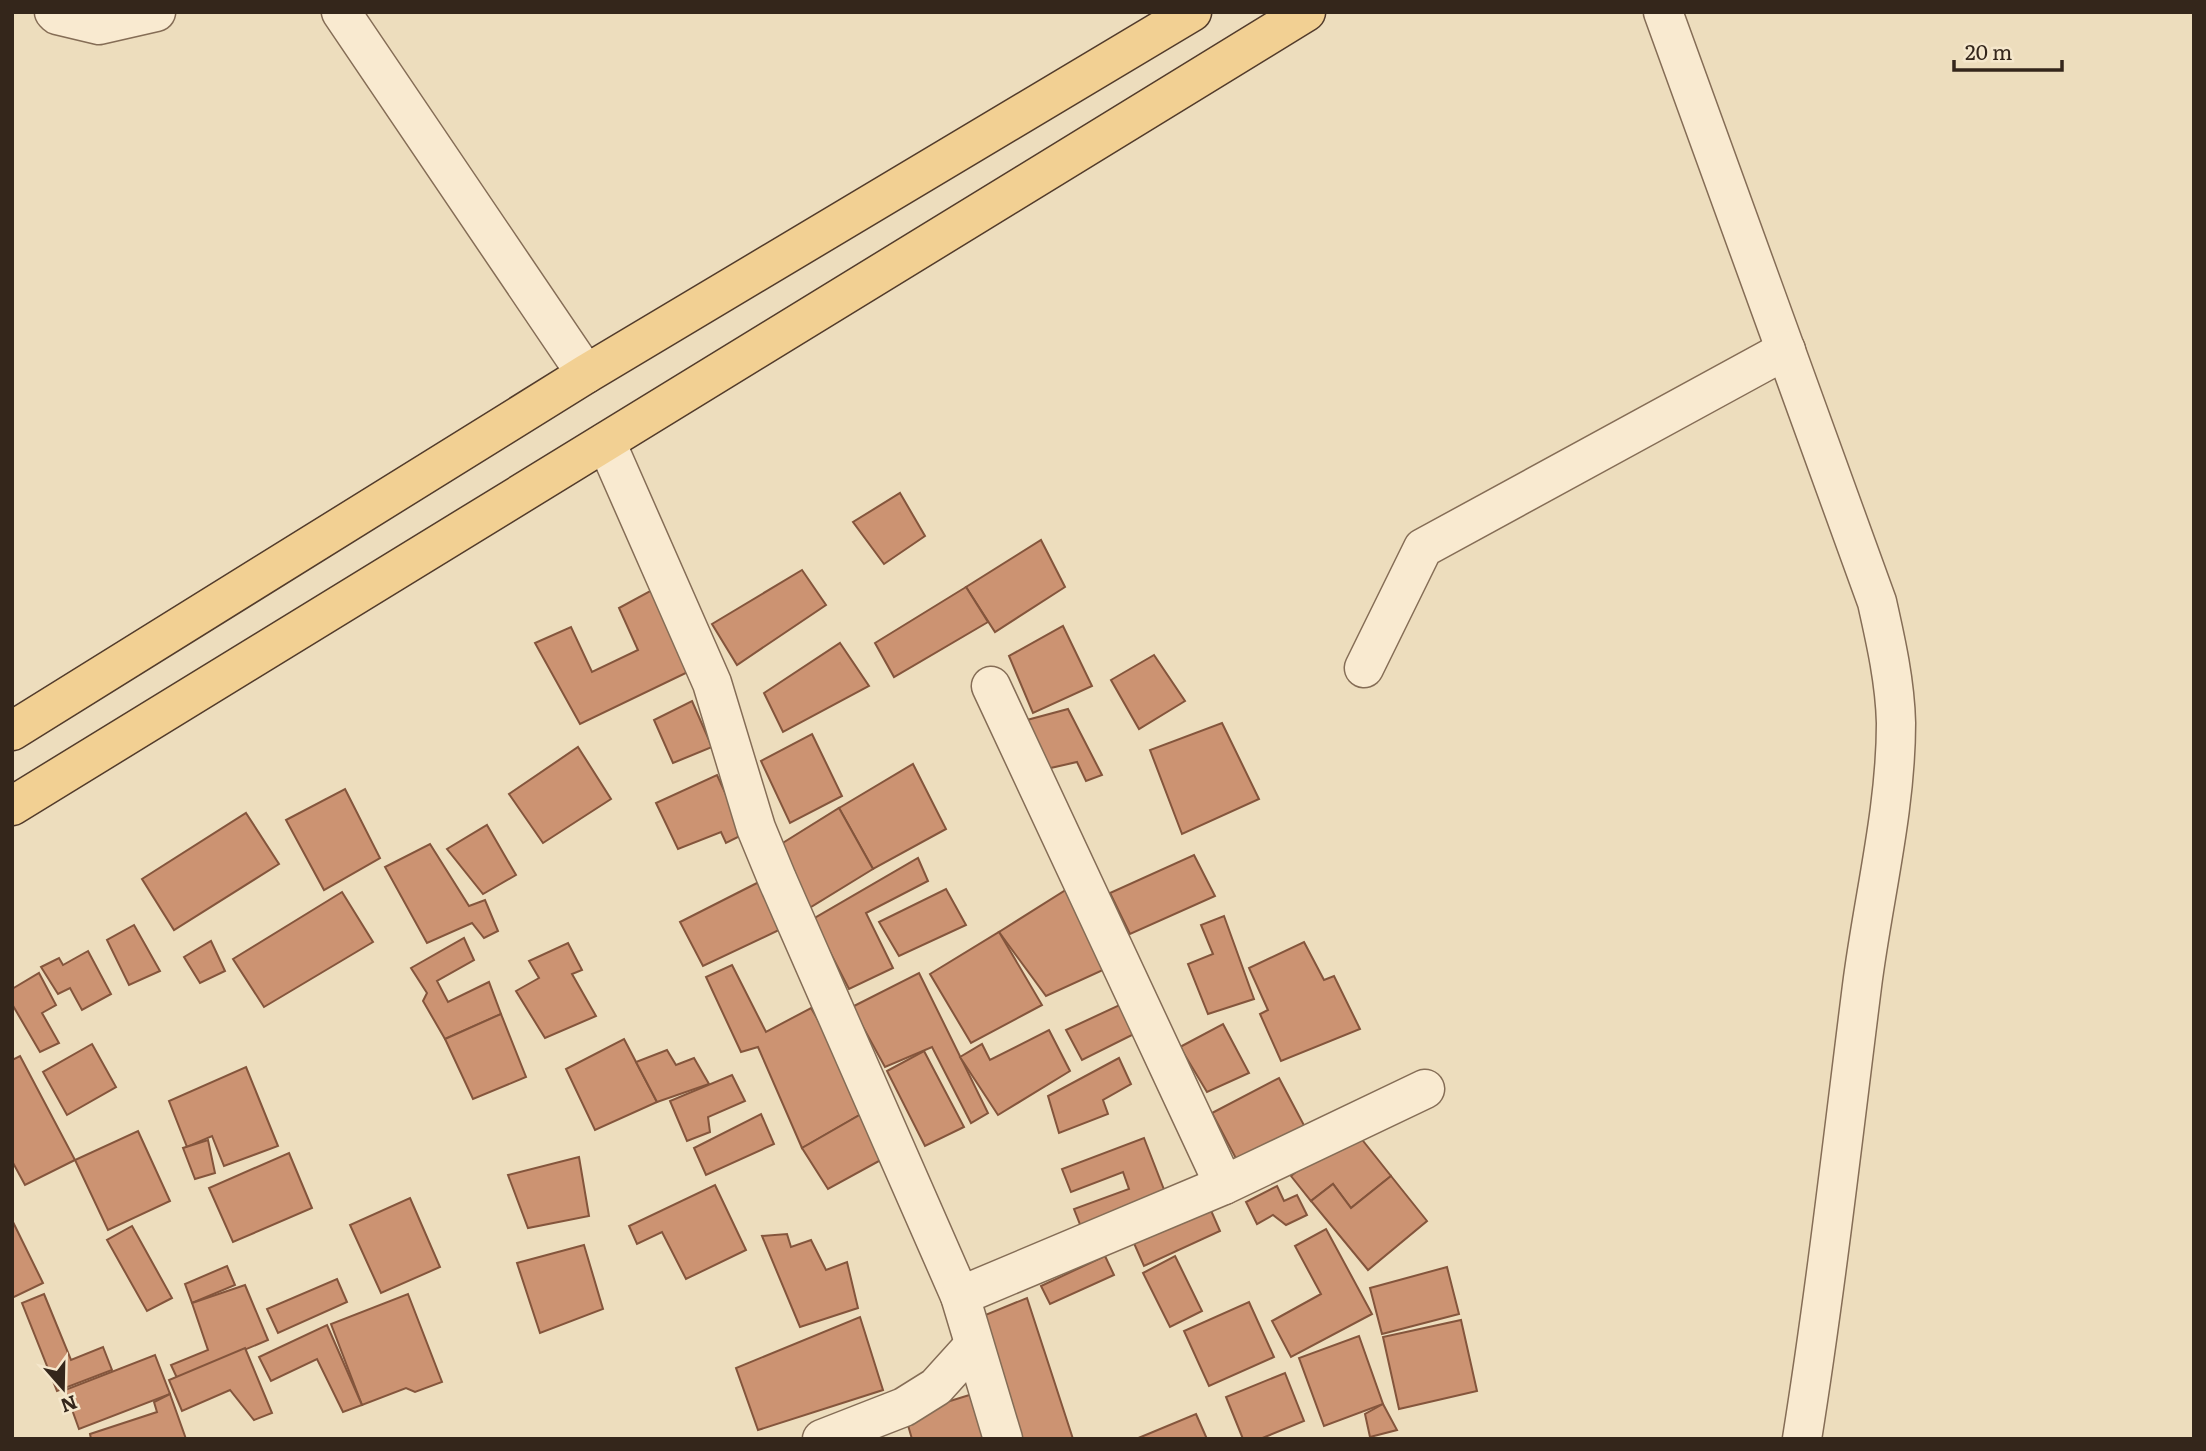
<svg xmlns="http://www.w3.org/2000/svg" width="2206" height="1451" font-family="Literata,serif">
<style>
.building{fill:#cc9372;stroke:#84553c;stroke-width:2}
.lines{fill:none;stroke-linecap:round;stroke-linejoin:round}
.minor-casing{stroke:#856d56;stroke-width:41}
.major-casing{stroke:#523b2b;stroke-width:41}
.minor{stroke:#f9ead0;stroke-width:38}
.major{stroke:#f2d093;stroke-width:38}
</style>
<rect width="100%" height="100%" fill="#edddbd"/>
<!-- building -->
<g class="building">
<polygon points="900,493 925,536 884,564 853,522"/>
<polygon points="1041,540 1065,587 995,632 966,587"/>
<polygon points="802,570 826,605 737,665 712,624"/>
<polygon points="966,587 988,622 894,677 875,643"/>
<polygon points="652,590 692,670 580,724 535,643 571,627 592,672 638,650 619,608"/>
<polygon points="1063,626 1092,686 1033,713 1009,656"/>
<polygon points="840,643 869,686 783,732 764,693"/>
<polygon points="1154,655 1185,701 1139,729 1111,680"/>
<polygon points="692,701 712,747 673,763 654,720"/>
<polygon points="1068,709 1102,775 1086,781 1077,762 1046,769 1027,720"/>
<polygon points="1222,723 1259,799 1182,834 1150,750"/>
<polygon points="812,734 842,796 790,823 761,761"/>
<polygon points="578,747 611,799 543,843 509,794"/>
<polygon points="913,764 946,829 873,869 839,808"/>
<polygon points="717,775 744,834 726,843 721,832 678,849 656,803"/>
<polygon points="345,789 380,858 324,890 286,820"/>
<polygon points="839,808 873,869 806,910 773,849"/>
<polygon points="246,813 279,864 174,930 142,879"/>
<polygon points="487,825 516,875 483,894 447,849"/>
<polygon points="430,844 469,906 485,900 498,931 484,938 472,923 427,943 385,867"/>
<polygon points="1194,855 1215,896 1130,934 1110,893"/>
<polygon points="918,858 928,881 866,913 893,968 849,989 813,919"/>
<polygon points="759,882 779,930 703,966 680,922"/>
<polygon points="1072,886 1103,970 1046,996 999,932"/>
<polygon points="946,889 966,925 899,956 879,922"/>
<polygon points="342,892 373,942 264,1007 233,959"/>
<polygon points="1224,916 1254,999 1208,1014 1188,964 1213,954 1201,925"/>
<polygon points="134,925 160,971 129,985 107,940"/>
<polygon points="999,932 1042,1005 971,1043 930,974"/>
<polygon points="464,938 474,960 437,981 448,1002 489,982 501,1014 445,1039 423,1001 427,993 411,968"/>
<polygon points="211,941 225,971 200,983 184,957"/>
<polygon points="1304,942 1324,980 1334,976 1360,1029 1281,1061 1260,1014 1268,1010 1249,968"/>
<polygon points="568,943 582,970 572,974 596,1016 545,1038 516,991 539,978 529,961"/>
<polygon points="88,951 111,994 82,1010 70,988 58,994 41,967 59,958 63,965"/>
<polygon points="732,965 766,1032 811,1008 870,1109 802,1148 758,1047 741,1052 706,977"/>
<polygon points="39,973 56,1005 42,1013 59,1043 40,1052 12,1004 12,989"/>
<polygon points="919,973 988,1113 971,1123 932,1047 885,1067 852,1007"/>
<polygon points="1126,1002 1140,1031 1082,1060 1066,1030"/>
<polygon points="501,1014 526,1077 473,1099 445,1039"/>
<polygon points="1223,1024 1249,1073 1207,1092 1180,1047"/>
<polygon points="1049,1030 1070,1071 998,1115 960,1057 982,1044 990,1060"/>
<polygon points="624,1039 657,1102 595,1130 566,1069"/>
<polygon points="92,1044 116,1087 67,1115 43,1072"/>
<polygon points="667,1050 676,1065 694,1058 709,1084 657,1102 636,1062"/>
<polygon points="924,1051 964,1127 925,1146 887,1071"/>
<polygon points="20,1056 75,1160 25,1185 12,1161 12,1060"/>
<polygon points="1119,1058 1131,1084 1103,1100 1108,1114 1059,1133 1048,1096"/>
<polygon points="246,1067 278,1146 224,1166 212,1136 187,1147 169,1101"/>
<polygon points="732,1075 745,1101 708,1117 710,1132 687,1141 670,1101"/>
<polygon points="1279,1078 1307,1131 1240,1166 1212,1113"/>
<polygon points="870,1109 890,1155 828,1189 802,1148"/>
<polygon points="761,1114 774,1144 706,1175 694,1148"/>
<polygon points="1352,1127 1391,1176 1351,1208 1333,1184 1311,1201 1291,1176"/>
<polygon points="138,1131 170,1201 108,1230 75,1160"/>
<polygon points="1144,1138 1168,1200 1083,1232 1074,1209 1129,1189 1123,1172 1071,1192 1062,1169"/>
<polygon points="208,1140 215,1173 195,1179 183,1148"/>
<polygon points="289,1153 312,1208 233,1242 209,1188"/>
<polygon points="579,1157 589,1216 528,1228 508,1175"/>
<polygon points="1391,1176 1427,1221 1368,1270 1311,1201 1333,1184 1351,1208"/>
<polygon points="715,1185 746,1250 686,1279 662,1232 637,1244 629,1226"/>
<polygon points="1277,1186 1284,1201 1297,1195 1307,1215 1286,1225 1273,1215 1257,1224 1246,1202"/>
<polygon points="410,1198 440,1267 381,1293 350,1225"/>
<polygon points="1209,1206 1220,1231 1144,1266 1133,1241"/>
<polygon points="12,1220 43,1283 12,1298"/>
<polygon points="132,1226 172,1298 147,1311 107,1240"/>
<polygon points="1326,1229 1372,1314 1291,1357 1272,1321 1321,1294 1295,1246"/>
<polygon points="787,1234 791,1247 811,1240 826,1270 847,1262 858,1308 800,1327 762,1236"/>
<polygon points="584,1245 603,1309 540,1333 517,1263"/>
<polygon points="1105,1256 1114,1275 1050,1304 1041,1286"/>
<polygon points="1175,1256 1202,1311 1170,1327 1143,1273"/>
<polygon points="227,1266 235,1285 192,1303 185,1284"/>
<polygon points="1447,1267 1459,1314 1382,1334 1370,1288"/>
<polygon points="337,1279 347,1302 278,1333 267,1309"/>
<polygon points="245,1285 268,1340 177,1378 171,1365 208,1350 192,1303"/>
<polygon points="44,1294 71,1360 103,1347 112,1370 57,1391 22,1303"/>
<polygon points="408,1294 442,1382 415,1392 406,1388 362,1405 331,1324"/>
<polygon points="1027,1298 1073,1439 1018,1439 978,1318"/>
<polygon points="1249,1302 1274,1357 1209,1386 1184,1331"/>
<polygon points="860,1317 883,1390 758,1430 736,1368"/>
<polygon points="1461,1320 1477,1391 1399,1409 1383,1337"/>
<polygon points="327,1325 362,1405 343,1412 317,1359 271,1381 259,1357"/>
<polygon points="1359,1336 1383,1404 1324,1426 1299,1358"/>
<polygon points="245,1348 272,1413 254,1420 230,1390 182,1411 169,1380"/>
<polygon points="155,1355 170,1394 79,1429 65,1390"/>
<polygon points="1285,1373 1304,1421 1260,1439 1243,1439 1226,1397"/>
<polygon points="979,1392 993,1439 912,1439 905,1415"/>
<polygon points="170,1394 186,1439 91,1439 90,1434 157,1412 154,1402"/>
<polygon points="1383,1404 1397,1430 1370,1437 1365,1414"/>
<polygon points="1196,1414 1207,1439 1136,1439"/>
</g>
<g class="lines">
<!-- minor casing -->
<g class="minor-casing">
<g id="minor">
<polyline points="54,12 57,15 99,25 156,12"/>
<polyline points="341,12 586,374"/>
<path d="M1663 12 1877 602C1886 642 1895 682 1896 723 1896 811 1873 899 1862 986 1843 1137 1826 1288 1802 1439"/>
<polyline points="606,442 712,683 756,828 777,879 960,1296 1003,1439"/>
<polyline points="1364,668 1423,548 1786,350"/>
<polyline points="991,686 1224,1185"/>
<polyline points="960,1296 1224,1185 1425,1089"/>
<polyline points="822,1439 904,1407 936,1387 974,1345"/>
</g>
</g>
<!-- major casing -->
<g class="major-casing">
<g id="major">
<polyline points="12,731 586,374 1192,12"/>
<polyline points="12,806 1306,12"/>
</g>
</g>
<!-- minor -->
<use href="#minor" class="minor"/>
<!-- major -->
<use href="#major" class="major"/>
</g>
<!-- border -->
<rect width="2206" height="1451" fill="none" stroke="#34261b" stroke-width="28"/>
<!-- north arrow -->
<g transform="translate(63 1388) rotate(160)" stroke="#f5e7cc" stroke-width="5" paint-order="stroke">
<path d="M0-5L12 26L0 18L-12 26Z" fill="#34261b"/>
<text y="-10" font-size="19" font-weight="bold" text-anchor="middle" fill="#34261b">N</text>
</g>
<!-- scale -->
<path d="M1954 60v10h108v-10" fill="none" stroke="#34261b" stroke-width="3.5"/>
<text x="1965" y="60" font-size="21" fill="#34261b" stroke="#f5e7cc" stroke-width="5" paint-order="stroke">20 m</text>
</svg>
